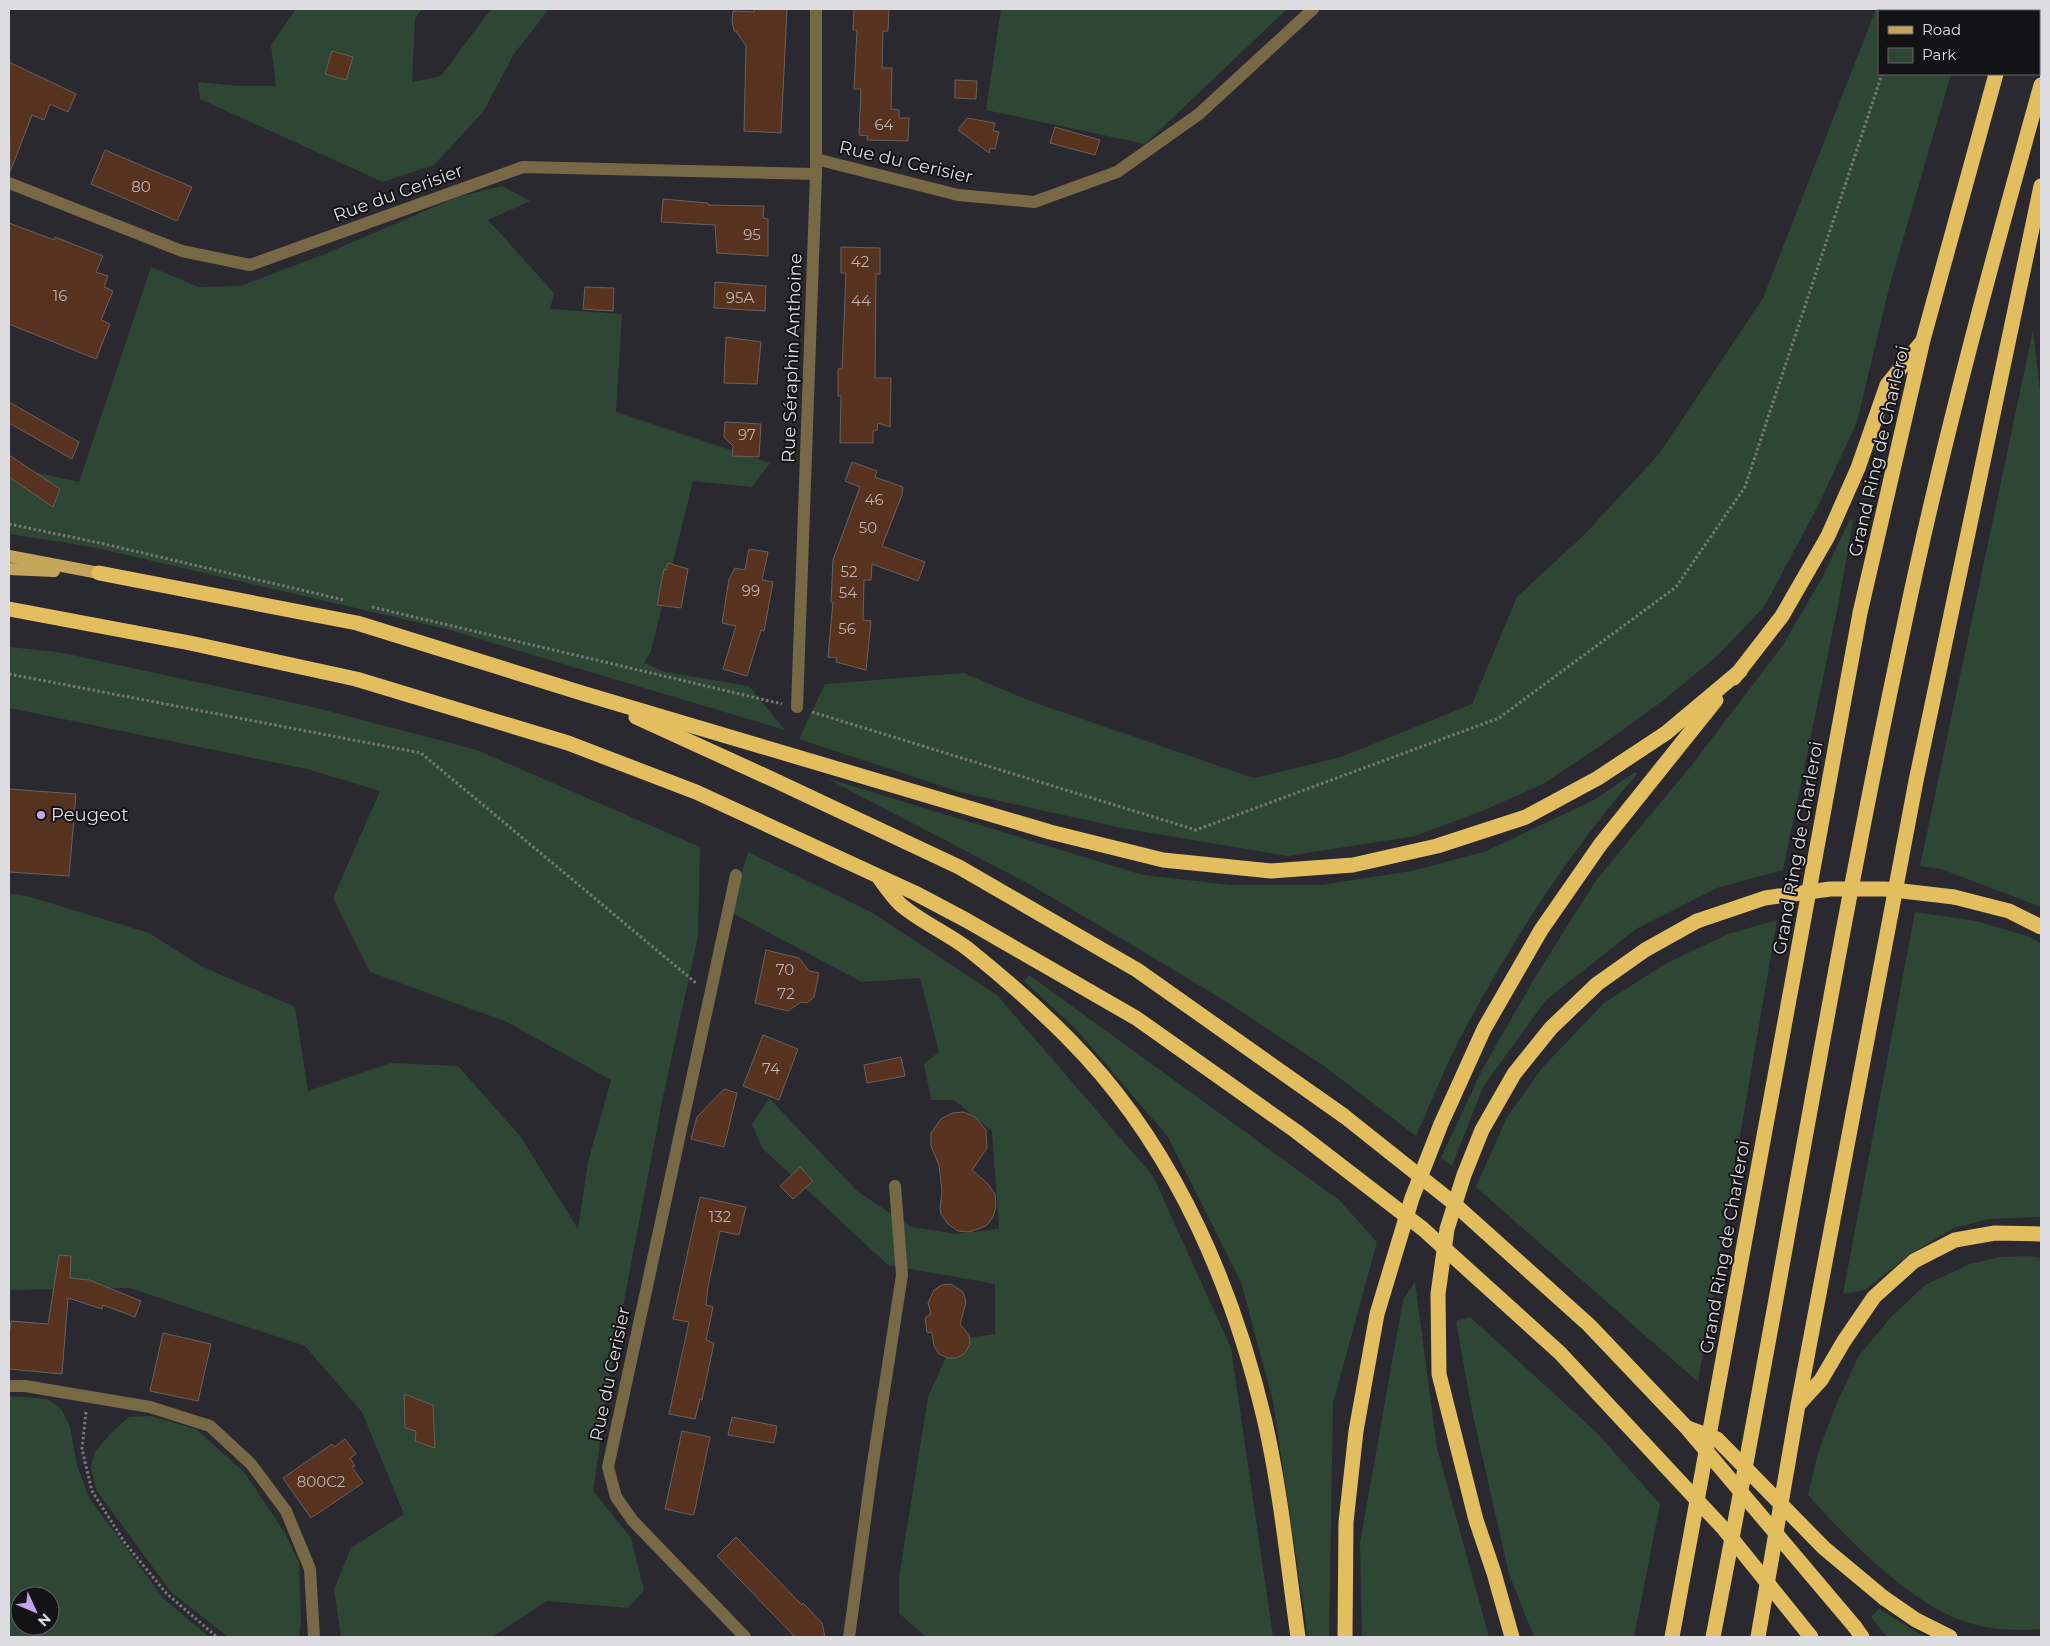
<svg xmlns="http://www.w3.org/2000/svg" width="2050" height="1646" font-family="Montserrat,sans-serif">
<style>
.green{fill:#2d4734;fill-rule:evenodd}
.building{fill:#57331f;stroke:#68615e}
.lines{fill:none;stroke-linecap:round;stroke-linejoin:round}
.path{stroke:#77767b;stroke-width:3;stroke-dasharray:2.5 2.5;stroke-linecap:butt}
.minor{stroke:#776945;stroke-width:12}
.major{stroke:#c3a659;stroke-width:12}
.highway{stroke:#e2be5f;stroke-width:15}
.highway-bridge{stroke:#e2be5f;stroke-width:15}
.poi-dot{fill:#c5a6f0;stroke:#131215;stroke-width:2}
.labels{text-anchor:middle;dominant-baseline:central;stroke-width:4;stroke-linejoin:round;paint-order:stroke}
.number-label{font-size:15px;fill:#bcb2b0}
.street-label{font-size:18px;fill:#dddce0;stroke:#131215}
.poi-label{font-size:18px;fill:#dddce0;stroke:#131215;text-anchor:start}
</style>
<rect width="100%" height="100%" fill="#2a292f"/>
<!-- green -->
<g class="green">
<polygon points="296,9 422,9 415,18 412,82 441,76 491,9 549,9 514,54 483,112 449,149 434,165 383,182 200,99 198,82 238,86 276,86 271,45"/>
<polygon points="1001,9 1287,9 1145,144 986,110"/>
<polygon points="1876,9 1970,9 1969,11 1879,11 1879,74 1951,74 1890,284 1857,422 1819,504 1764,607 1717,656 1665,699 1606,742 1543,784 1480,812 1415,836 1288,856 1122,828 960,792 799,739 825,684 964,673 1030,701 1254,778 1341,757 1472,704 1517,597 1585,534 1659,454 1763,298"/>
<polygon points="502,186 530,201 488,220 554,293 550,309 622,314 616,412 770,463 752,487 693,481 651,651 644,663 665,672 749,686 785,730 446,629 92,547 9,534 9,463 24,470 79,482 151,267 199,287 240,286 325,254 457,197"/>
<polygon points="2033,330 2041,400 2041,907 1941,869 1920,866"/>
<polygon points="1850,519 1853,520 1839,601 1783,870 1717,888 1636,929 1546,1000 1483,1087 1452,1166 1441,1158 1482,1070 1537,974 1597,879 1691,766 1783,645 1822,578"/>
<polygon points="9,647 58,652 313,707 477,750 700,847 698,936 663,1097 611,1369 593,1491 631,1538 644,1590 628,1608 547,1601 492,1637 341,1637 334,1589 351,1548 404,1514 362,1412 305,1346 130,1288 9,1290 9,893 27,896 149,933 201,966 295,1007 308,1091 391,1063 458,1066 520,1136 578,1229 588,1162 611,1080 507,1022 370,972 333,898 380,791 307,769 9,708"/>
<path d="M1635 772 1637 774C1566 856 1508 947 1458 1042 1443 1072 1430 1105 1416 1136L1324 1066 1230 1004 1134 946 1029 884 826 778 1143 875 1231 885H1321L1411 871 1484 852 1594 800Z"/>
<polygon points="748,852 871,912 997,995 1153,1176 1231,1348 1273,1637 926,1637 899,1613 899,1578 928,1397 954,1340 995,1334 995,1284 888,1265 763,1149 752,1124 769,1098 857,1191 911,1227 957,1234 999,1229 992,1131 954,1100 931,1100 924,1064 939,1052 920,978 862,982 730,912"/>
<polygon points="1915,912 1976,921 2027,936 2041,943 2041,1217 1988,1219 1952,1229 1909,1255 1865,1290 1843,1294"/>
<polygon points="1777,920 1698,1382 1476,1187 1507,1117 1542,1068 1604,1003 1665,964 1728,934"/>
<polygon points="1029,975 1339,1200 1377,1242 1333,1403 1329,1637 1308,1637 1273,1401 1241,1282 1168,1137 1076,1029 1024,981"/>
<path d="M2028 1256 2041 1258V1629C2019 1631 1994 1630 1973 1624 1916 1610 1846 1538 1808 1495L1818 1453 1836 1405 1858 1357 1890 1318 1925 1285 1970 1264 1999 1257Z"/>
<polygon points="1415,1282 1437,1448 1489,1637 1362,1637 1360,1543 1403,1300"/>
<polygon points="1470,1317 1596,1432 1660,1504 1634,1637 1534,1637 1509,1574 1472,1411 1456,1321"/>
<path d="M9 1396 48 1399 61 1409 70 1427 77 1465 89 1498 163 1598 209 1637H9ZM20 1596H50V1626H20Z"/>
<polygon points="150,1416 196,1429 245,1473 285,1533 299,1563 301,1622 299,1637 228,1637 171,1592 96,1490 91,1466 95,1452 112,1432 129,1417"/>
<polygon points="1879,1609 1925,1637 1887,1637 1871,1617"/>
</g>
<!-- building -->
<g class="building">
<polygon points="754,9 787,9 781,133 744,131 746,46 736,31 734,31 732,21 733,11 754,12"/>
<polygon points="854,9 889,9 888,31 883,31 882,68 892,68 891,109 899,110 899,118 909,118 908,141 867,140 868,136 859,135 861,89 854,89 857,30 853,30"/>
<polygon points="332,51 353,57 346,80 325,74"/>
<polygon points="9,62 76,94 68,112 50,104 44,120 32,115 10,172"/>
<polygon points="955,80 977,81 976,99 955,98"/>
<polygon points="967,118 995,123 993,131 999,132 995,149 990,148 989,153 958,130"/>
<polygon points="1055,127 1100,140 1095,155 1050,143"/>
<polygon points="105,150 192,187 177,221 91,184"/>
<polygon points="663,199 708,203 708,205 764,206 763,218 768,219 768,256 717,253 715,225 661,222"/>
<polygon points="9,223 54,240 55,237 103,256 96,272 108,276 104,287 113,291 101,320 110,324 96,359 9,324"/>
<polygon points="841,247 880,248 880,274 876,274 875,378 891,378 890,427 878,423 877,430 873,431 873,443 840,443 841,396 838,396 838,369 842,369 846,273 841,273"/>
<polygon points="715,282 766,286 765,311 714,308"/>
<polygon points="585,287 614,288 613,311 583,309"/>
<polygon points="726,337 761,342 757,384 724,383"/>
<polygon points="9,402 79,442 72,459 9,423"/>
<polygon points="725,422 761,424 759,457 732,456 733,446 724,437"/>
<polygon points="9,455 60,489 53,507 9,477"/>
<polygon points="852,462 877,471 875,477 903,487 902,495 882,546 925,562 918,581 872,564 871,580 864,580 863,620 871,621 866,670 836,662 837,658 828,657 833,602 831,602 833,560 860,487 845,481"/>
<polygon points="749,549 768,552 762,580 773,582 764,631 761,630 747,676 723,669 736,626 722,623 729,579 735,568 745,570"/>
<polygon points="668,563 688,569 681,608 657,605 664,569 666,570"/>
<polygon points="9,789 76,794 69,876 9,872"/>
<polygon points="766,950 799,958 809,971 819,973 814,997 807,1003 801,1002 788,1011 755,1003"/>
<polygon points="763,1035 798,1049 779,1100 743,1086"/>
<polygon points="901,1057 905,1076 867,1083 864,1065"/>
<polygon points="724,1089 737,1093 724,1147 691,1139 697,1117"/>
<polygon points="964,1112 975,1117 986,1130 987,1148 972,1170 988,1184 995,1194 996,1206 993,1217 986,1226 969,1232 958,1231 948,1224 941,1214 940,1208 942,1192 939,1165 931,1146 931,1133 941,1119 952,1113"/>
<polygon points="800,1167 813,1181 793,1199 780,1186"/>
<polygon points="700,1197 746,1207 739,1235 720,1231 708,1286 706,1305 713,1307 706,1340 714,1343 702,1400 700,1399 695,1419 669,1414 689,1322 673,1319"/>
<polygon points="59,1255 71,1256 70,1278 89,1280 141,1301 135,1317 103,1305 102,1309 68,1298 62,1374 9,1369 9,1329 10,1330 11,1321 48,1324"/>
<polygon points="951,1284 963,1292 966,1302 960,1324 969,1335 970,1344 965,1353 957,1358 948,1358 939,1354 934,1346 932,1333 927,1332 925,1318 931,1314 928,1303 934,1290 942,1285"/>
<polygon points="163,1333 211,1344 198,1401 150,1391"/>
<polygon points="404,1394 433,1405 435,1448 415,1441 416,1431 405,1428"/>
<polygon points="732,1417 777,1426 774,1443 728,1435"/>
<polygon points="682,1431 710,1437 694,1514 692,1515 665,1509"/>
<polygon points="345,1439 356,1454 350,1458 355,1466 352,1467 363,1483 311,1518 283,1478 332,1444 334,1447"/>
<polygon points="736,1537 802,1605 803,1603 822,1623 825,1637 795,1637 717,1556"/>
</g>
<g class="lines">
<!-- path -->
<g class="path">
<polyline points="1902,11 1903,9"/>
<polyline points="9,524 100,543 344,600"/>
<polyline points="372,607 782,704"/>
<polyline points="9,674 421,753 696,983"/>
<polyline points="812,712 1196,830 1499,718 1676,587 1745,487 1882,74"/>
<polyline points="86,1412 82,1449 92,1491 125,1543 166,1593 217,1637"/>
</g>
<!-- minor -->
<g class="minor">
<polyline points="816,159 958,195 1034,202 1117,172 1199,114 1313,9"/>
<polyline points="9,183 182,251 250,265 523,167 816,174"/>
<polyline points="797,707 816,174 816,9"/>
<polyline points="736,875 608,1467 616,1497 633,1521 745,1637"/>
<polyline points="9,1386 25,1386 150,1407 210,1426 251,1464 286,1511 310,1569 314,1637"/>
<polyline points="849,1637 872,1469 902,1275 895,1186"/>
</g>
<!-- major -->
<g class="major">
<polyline points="9,556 99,573"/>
<polyline points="9,569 54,571"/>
</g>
<!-- highway -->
<g class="highway">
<polyline points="2015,11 2015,9"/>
<polyline points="99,573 357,623 585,694 1050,832 1163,860 1271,871 1353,865 1437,846 1526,817 1598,778 1666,733 1740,671"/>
<polyline points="9,609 190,643 356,679 568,743 696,792 915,893 966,920 1136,1018 1297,1132"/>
<polyline points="1734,678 1782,616 1828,536 1858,468 1887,385 1921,343"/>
<polyline points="636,717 774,780 959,867 1137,970 1344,1116"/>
<path d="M880 879C886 887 893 897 900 904 919 921 947 933 968 949 1009 982 1049 1017 1085 1056 1178 1157 1234 1290 1265 1422 1281 1493 1288 1566 1298 1637"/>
<polyline points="1954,897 2009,911 2041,927"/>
<polyline points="1799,1404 1821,1380 1844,1341 1874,1297 1914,1261 1955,1240 1995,1233 2041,1234"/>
<polyline points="1884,1598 1916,1620 1950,1637"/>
<polyline points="1855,1627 1862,1637"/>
<polyline points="1345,1637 1346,1522 1356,1431 1377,1314 1412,1198 1441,1124 1484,1029 1541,930 1600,845 1716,700"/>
<polyline points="1512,1637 1494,1573 1476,1520 1439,1374 1438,1294 1447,1229 1464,1175 1482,1130 1514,1074 1551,1028 1597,984 1645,950 1697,921"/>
<polyline points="1672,1637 1860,613 1923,340 1996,74"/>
<path d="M1713 1637C1779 1301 1832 962 1904 626 1942 444 1991 264 2041 85"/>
<polyline points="1758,1637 1798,1405 1916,781 2041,186"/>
</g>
<!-- highway-bridge -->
<g class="highway-bridge">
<polyline points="1697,921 1765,898 1830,889 1885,889 1954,897"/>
<polyline points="1344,1116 1451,1201 1589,1325 1686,1427 1855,1627"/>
<polyline points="1297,1132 1423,1229 1560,1353 1724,1529 1811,1637"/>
<polyline points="1688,1428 1717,1439 1824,1548 1884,1598"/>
</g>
</g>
<!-- markers -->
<circle class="poi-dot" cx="41" cy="815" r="5"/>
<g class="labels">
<!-- number labels -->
<g class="number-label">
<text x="884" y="124">64</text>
<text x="141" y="186">80</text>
<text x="752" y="234">95</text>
<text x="860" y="261">42</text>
<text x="60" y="295">16</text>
<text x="740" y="297">95A</text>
<text x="861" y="300">44</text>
<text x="747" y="434">97</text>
<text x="874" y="499">46</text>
<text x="868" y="527">50</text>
<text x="849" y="571">52</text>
<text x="751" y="590">99</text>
<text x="848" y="592">54</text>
<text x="847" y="628">56</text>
<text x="785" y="969">70</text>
<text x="786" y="993">72</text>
<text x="771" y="1068">74</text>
<text x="720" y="1216">132</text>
<text x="321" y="1481">800C2</text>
</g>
<!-- street labels -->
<g class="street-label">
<text transform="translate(906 162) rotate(13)">Rue du Cerisier</text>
<text transform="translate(398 193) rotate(-20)">Rue du Cerisier</text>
<text transform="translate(792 358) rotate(-88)">Rue Séraphin Anthoine</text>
<text transform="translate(1879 451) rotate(-77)">Grand Ring de Charleroi</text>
<text transform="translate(1798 848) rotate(-80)">Grand Ring de Charleroi</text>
<text transform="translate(1725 1247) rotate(-80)">Grand Ring de Charleroi</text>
<text transform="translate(610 1374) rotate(-78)">Rue du Cerisier</text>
</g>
<!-- poi labels -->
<g class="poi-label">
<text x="51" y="815">Peugeot</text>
</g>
</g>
<!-- border -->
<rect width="2050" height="1646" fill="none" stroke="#dddce0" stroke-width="20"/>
<!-- legend -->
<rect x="1878" y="10" width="162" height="65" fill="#131215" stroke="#646366"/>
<rect x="1888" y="26" width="25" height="8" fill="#c3a659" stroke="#646366"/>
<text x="1922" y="35" font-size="15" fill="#dddce0">Road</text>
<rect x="1888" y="48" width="25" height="15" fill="#2d4734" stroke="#646366"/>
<text x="1922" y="60" font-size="15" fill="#dddce0">Park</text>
<!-- north arrow -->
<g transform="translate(35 1611) rotate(134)"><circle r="24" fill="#131215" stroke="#646366"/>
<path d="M0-4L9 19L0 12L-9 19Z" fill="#c5a6f0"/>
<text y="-8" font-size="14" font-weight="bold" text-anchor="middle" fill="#dddce0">N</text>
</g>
</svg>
